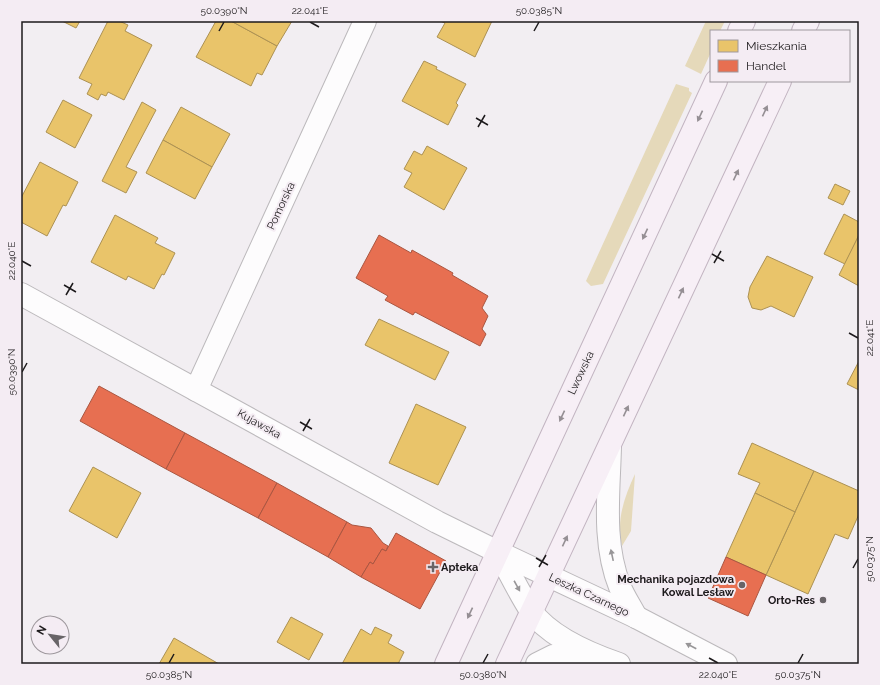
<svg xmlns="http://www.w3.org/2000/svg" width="880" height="685" font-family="Raleway,sans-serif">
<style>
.green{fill:#e5d9ba}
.homes{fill:#e9c46a;stroke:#ac9153}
.shops{fill:#e76f51;stroke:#aa5641}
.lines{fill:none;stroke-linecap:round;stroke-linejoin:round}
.minor-casing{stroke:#bcb9bc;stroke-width:24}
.tertiary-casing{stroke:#bcb9bc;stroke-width:24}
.primary-casing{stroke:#c2b4c1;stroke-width:24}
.minor{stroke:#fdfcfd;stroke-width:22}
.tertiary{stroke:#fdfcfd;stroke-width:22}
.primary{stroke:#f7eff6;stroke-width:22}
.oneway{fill:#958f94}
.oneway2{fill:#989698}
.ticks{fill:none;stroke:#1d1a1c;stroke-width:1.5}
.poi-dot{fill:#686467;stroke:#f4ecf3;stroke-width:1.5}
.labels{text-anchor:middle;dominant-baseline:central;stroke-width:4;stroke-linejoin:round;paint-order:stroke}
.street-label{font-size:11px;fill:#1d1a1c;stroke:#f4ecf3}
.poi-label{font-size:11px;font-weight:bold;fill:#1d1a1c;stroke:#f4ecf3;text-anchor:end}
.neatline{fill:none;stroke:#1d1a1c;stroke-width:1.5}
.ticks-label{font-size:10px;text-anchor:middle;fill:#1d1a1c}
</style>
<rect width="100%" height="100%" fill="#f2eef2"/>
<!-- green -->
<g class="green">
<polygon points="706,21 725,21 720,31 711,31 711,52 701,74 685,66"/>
<polygon points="676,84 689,88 689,91 692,93 603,284 591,286 586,281"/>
<path d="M635 474 631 531 622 546C616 520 624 498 635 474Z"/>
</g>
<!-- homes -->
<g class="homes">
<polygon points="62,21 80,21 76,28"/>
<polygon points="108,21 119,21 128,25 125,31 152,45 124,100 108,92 106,96 101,94 98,100 87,94 92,84 79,78"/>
<polygon points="216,21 231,21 277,46 262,75 257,73 251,86 196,57"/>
<polygon points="231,21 292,21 277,46"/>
<polygon points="440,21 492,21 475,57 437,37 445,23"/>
<polygon points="424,61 437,67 436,69 466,84 456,103 458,105 448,125 402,101"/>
<polygon points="63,100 92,115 75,148 46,132"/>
<polygon points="142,102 156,110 126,167 137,172 126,193 102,181"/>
<polygon points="181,107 230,134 212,167 163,140"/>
<polygon points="163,140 212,167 195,199 146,173"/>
<polygon points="427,146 467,168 444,210 404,187 412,173 404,169 414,151 422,155"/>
<polygon points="40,162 78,182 66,206 63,205 47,236 21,222 21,198"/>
<polygon points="835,184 850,191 843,205 828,198"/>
<polygon points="844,214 859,222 859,235 845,264 824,254"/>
<polygon points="115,215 158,238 155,243 175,253 164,275 162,274 154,289 128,276 126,280 91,262"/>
<polygon points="859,235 859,286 839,275"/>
<polygon points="767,256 813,277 794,317 771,306 761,310 752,308 748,297 750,287"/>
<polygon points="379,319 449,352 435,380 365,345"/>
<polygon points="859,361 859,390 847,384"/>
<polygon points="416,404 466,427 438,485 389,463"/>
<polygon points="752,443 814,471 795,512 755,493 760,483 738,474"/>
<polygon points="93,467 141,493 117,538 69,511"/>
<polygon points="814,471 859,491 859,514 848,539 835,534 808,594 766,575"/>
<polygon points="755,493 795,512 766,575 726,557"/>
<polygon points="291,617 323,634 309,660 277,642"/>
<polygon points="375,627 392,635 388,643 404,652 398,664 342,664 361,629 371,635"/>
<polygon points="174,638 219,664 159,664"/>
</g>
<!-- shops -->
<g class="shops">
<polygon points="379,235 411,253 412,250 453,273 452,275 488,296 482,308 488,316 482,329 486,334 480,346 415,312 413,315 385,300 388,296 356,278"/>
<polygon points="99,386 185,433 166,469 80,421"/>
<polygon points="185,433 277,483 258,518 166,469"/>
<polygon points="277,483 347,522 328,557 258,518"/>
<polygon points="347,522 352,525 371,528 383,543 388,546 386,551 382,549 373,564 370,562 361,577 328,557"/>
<polygon points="396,533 446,561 420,609 361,577 370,562 373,564 382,549 386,551"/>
<polygon points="726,557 766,575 748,616 708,598"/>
</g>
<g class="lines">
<!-- minor casing -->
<g class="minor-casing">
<g id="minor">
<polyline points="21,294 437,522 498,552"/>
<polyline points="196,390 365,21"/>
</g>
</g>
<!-- tertiary casing -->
<g class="tertiary-casing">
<g id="tertiary">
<path d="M610 446C609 493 602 542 620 587 624 597 631 607 636 617"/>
<polyline points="498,552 636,617 726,664"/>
<path d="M498 552C509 571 519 593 531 611 550 637 590 654 619 664"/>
<polyline points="537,664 553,656 591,655"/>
</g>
</g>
<!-- primary casing -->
<g class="primary-casing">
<g id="primary">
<polyline points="739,31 744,21"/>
<polyline points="803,31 808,21"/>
<polyline points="446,664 716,81"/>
<polyline points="507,664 780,81"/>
</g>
</g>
<!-- minor -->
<use href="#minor" class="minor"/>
<!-- tertiary -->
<use href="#tertiary" class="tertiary"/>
<!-- primary -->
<use href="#primary" class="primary"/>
</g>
<!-- one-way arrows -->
<defs><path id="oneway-solid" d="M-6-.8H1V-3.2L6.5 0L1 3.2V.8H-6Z"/></defs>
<g class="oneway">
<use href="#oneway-solid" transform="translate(765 111) rotate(-65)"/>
<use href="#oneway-solid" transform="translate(700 116) rotate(115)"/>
<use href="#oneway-solid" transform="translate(736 175) rotate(-65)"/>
<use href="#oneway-solid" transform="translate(645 234) rotate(115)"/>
<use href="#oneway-solid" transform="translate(681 293) rotate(-65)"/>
<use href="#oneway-solid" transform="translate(626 411) rotate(-65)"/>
<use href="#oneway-solid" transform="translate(562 416) rotate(115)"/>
<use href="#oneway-solid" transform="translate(565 541) rotate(-65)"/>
<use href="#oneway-solid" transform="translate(470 613) rotate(115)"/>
</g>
<g class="oneway2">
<use href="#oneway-solid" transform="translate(612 555) rotate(-102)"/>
<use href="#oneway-solid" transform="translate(517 586) rotate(61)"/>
<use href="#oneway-solid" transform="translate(691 646) rotate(-152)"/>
</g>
<!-- ticks -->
<path class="ticks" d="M310 22 319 27M219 31 224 22M534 31 539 22M476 118 488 125M478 127 485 115M712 254 724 261M22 261 31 266M714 263 721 251M64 285 76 292M66 295 73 283M849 333 858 338M22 372 27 363M300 422 312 429M303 431 310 419M536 558 548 565M539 567 546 555M853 568 858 559M709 658 718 663M169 663 174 654M483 663 488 654M798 663 803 654"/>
<!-- markers -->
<g class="poi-dot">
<path d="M431 561h4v4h4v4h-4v4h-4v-4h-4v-4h4z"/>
<circle cx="742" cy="585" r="4"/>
<circle cx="823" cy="600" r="4"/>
</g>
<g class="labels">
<!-- street labels -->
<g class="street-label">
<text transform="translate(281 206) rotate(-65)">Pomorska</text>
<text transform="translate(581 373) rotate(-65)">Lwowska</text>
<text transform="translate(259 424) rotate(29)">Kujawska</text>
<text transform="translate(589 595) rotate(25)">Leszka Czarnego</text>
</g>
<!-- poi labels -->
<g class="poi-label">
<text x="441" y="567" text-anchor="start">Apteka</text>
<text x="734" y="579">Mechanika pojazdowa<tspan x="734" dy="13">Kowal Lesław</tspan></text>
<text x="815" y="600">Orto-Res</text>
</g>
</g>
<!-- border -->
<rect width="880" height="685" fill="none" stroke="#f4ecf3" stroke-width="44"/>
<!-- legend -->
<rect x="710" y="30" width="140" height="52" fill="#f4ecf3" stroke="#9e989d"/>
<rect x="718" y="40" width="20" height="12" fill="#e9c46a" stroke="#9e989d"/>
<text x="746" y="50" font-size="12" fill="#1d1a1c">Mieszkania</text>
<rect x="718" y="60" width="20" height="12" fill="#e76f51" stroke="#9e989d"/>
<text x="746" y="70" font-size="12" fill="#1d1a1c">Handel</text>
<!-- north arrow -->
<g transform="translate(50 635) rotate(300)"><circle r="19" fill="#f4ecf3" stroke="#9e989d"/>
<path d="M0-3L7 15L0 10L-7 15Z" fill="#686467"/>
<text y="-6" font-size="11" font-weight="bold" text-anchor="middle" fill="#1d1a1c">N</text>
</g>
<rect x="22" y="22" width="836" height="641" class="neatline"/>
<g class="ticks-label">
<text x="224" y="14">50.0390°N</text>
<text x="310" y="14">22.041°E</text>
<text x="539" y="14">50.0385°N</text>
<text transform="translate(11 261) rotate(-90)" y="4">22.040°E</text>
<text transform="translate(869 338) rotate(-90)" y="4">22.041°E</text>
<text transform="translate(11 372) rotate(-90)" y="4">50.0390°N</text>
<text transform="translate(869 559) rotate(-90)" y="4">50.0375°N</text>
<text x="169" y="678">50.0385°N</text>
<text x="483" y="678">50.0380°N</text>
<text x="718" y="678">22.040°E</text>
<text x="798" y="678">50.0375°N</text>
</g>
</svg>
